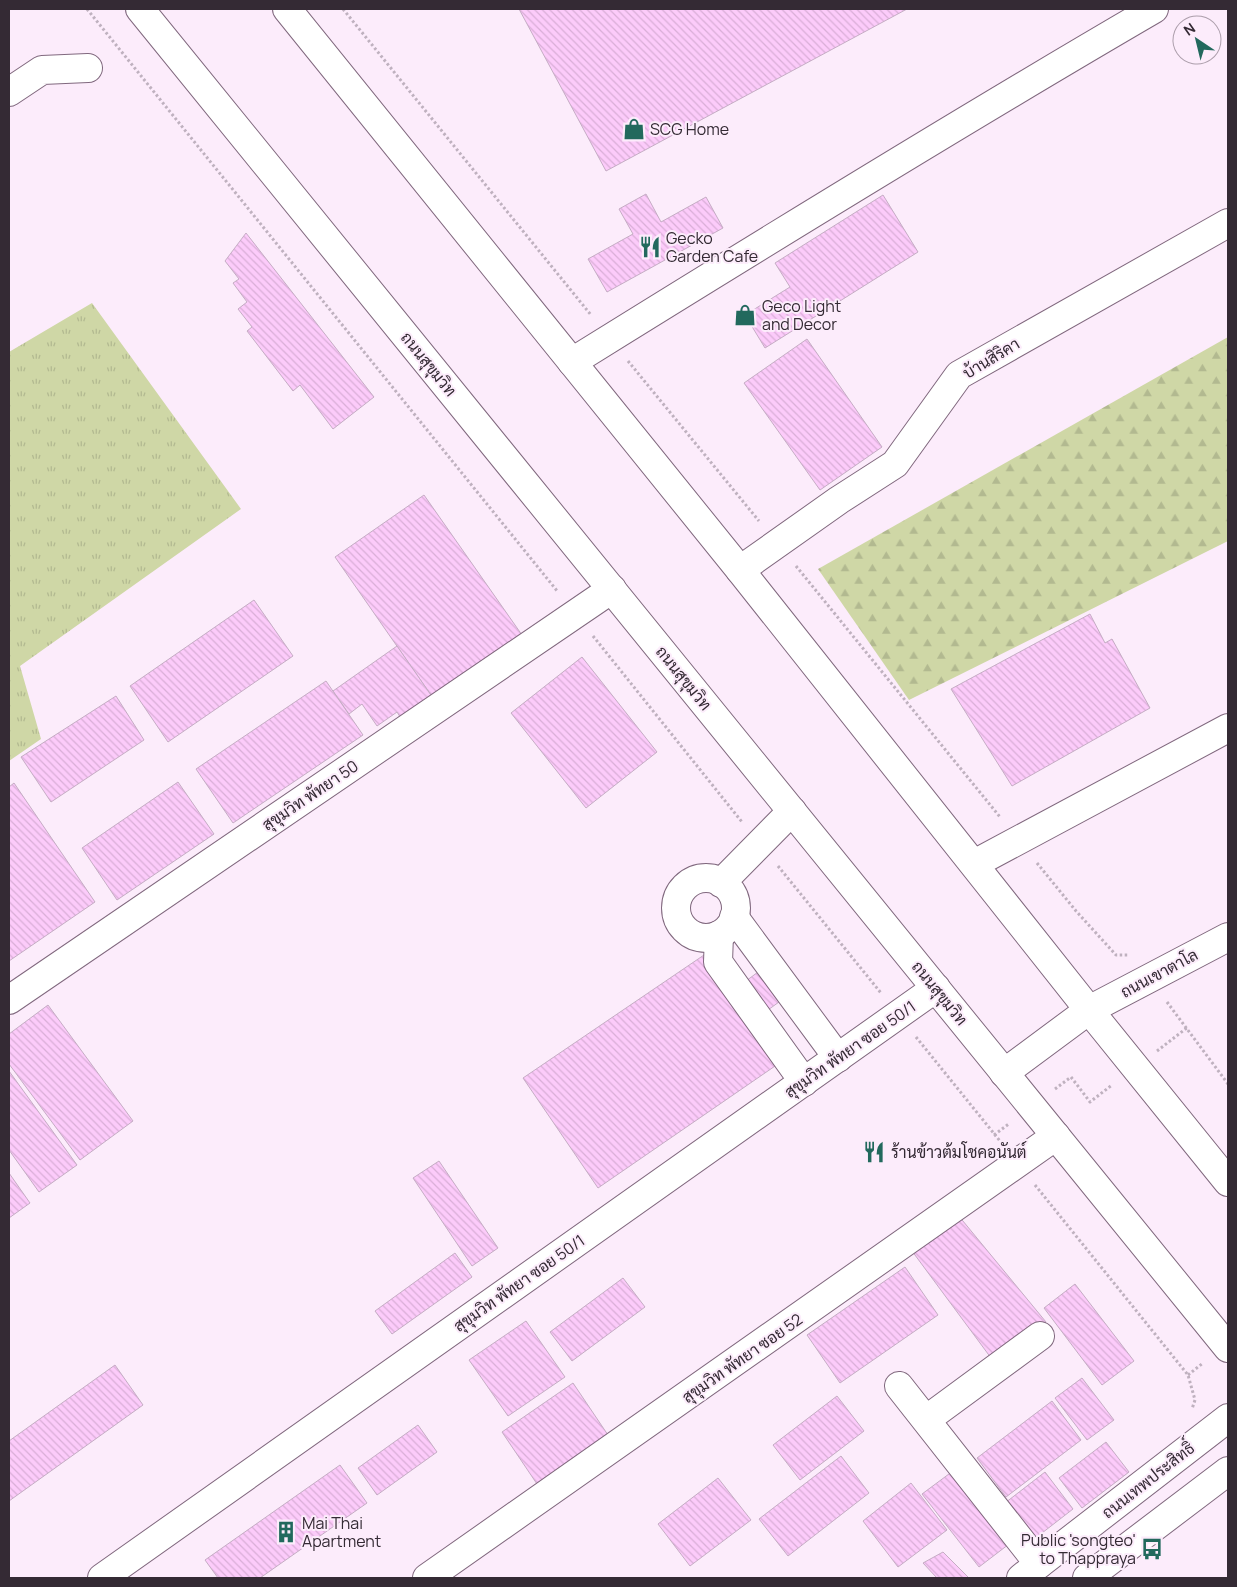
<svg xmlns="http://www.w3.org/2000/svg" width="1237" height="1587" font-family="Manrope,Sarabun,sans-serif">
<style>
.grass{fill:url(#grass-tufts)}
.forest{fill:url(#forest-firs)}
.building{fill:url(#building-back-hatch);stroke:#c5acc4}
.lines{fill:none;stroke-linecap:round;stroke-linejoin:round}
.minor-casing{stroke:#80687e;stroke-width:30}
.major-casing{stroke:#80687e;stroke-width:30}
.highway-casing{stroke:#80687e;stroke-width:30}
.path{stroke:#bfb1bf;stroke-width:3;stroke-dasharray:2.5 2.5;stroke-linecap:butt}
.minor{stroke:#fff;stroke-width:28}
.major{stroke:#fff;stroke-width:28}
.highway{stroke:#fff;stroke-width:28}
.labels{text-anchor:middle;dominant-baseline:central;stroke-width:4;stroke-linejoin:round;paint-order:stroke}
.poi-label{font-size:16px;fill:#342a34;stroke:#fcecfb;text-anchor:start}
.street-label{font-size:16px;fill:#342a34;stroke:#fcecfb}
</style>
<defs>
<pattern id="grass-tufts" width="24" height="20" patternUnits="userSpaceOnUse" patternTransform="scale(1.25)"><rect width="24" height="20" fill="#cfd7a6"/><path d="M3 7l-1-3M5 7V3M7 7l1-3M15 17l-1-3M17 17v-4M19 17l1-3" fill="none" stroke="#b2b990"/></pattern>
<pattern id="forest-firs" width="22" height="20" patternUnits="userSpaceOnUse" patternTransform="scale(1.25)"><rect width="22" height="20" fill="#cfd7a6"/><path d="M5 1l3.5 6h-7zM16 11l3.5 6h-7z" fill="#b2b990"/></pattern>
<pattern id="building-back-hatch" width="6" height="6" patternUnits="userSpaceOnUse" patternTransform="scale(1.25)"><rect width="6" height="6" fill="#fccbfa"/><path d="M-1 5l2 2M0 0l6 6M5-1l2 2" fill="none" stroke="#d9aed7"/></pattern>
</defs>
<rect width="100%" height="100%" fill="#fcecfb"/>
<!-- grass -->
<polygon class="grass" points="92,303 241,509 20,666 41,739 9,761 9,352"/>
<!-- forest -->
<polygon class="forest" points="1228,337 1228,541 909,700 818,569"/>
<!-- building -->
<g class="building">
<polygon points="519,9 907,9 606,171"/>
<polygon points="646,194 661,222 706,197 723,228 607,292 588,259 633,234 619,209"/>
<polygon points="883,195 918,252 765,348 745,315 790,287 775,263"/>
<polygon points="246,233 374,397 333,429 300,385 293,391 247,331 252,327 238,309 247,302 233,283 239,279 225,261"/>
<polygon points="807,339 882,447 820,490 744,383"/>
<polygon points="424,495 522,635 433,698 335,557"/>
<polygon points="254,600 293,656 168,742 130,686"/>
<polygon points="1090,614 1105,643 1112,639 1150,708 1012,786 951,689"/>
<polygon points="397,646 433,698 402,720 397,712 377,726 362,704 349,714 333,691"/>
<polygon points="582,657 657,752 586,808 511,713"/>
<polygon points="326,681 363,735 233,823 196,769"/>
<polygon points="116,696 144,740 51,802 21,757"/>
<polygon points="178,782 214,834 117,900 82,848"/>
<polygon points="14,783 95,902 9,961 9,787"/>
<polygon points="704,955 715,970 742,984 758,972 779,1002 761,1015 778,1064 598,1188 523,1078"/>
<polygon points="48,1005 133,1121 80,1160 9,1064 9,1034"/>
<polygon points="9,1071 77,1165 39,1192 9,1150"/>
<polygon points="439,1161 498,1248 472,1266 413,1178"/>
<polygon points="9,1173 30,1203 9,1218"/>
<polygon points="958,1215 1046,1322 994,1362 912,1251"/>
<polygon points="455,1253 472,1277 392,1334 375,1311"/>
<polygon points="905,1267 938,1315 840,1383 807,1335"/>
<polygon points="623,1278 645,1307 572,1361 550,1332"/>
<polygon points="1075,1284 1134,1361 1102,1385 1044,1308"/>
<polygon points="526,1321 565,1377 508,1416 469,1360"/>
<polygon points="115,1365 143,1405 9,1501 9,1441"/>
<polygon points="1082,1378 1114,1420 1087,1440 1055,1398"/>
<polygon points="573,1383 608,1435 537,1484 502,1432"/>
<polygon points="837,1396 864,1431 800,1480 773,1445"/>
<polygon points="1052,1401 1081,1440 1006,1497 977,1458"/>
<polygon points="418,1425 437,1452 377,1495 358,1468"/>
<polygon points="1106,1442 1129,1472 1082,1508 1059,1478"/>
<polygon points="841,1456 869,1493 788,1556 759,1519"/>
<polygon points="340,1465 367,1503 260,1578 218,1578 205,1560"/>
<polygon points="957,1468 1013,1541 979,1567 922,1494"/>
<polygon points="1045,1472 1073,1509 1033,1540 1005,1503"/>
<polygon points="718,1478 751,1520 690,1566 658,1524"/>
<polygon points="911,1483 947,1530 898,1567 863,1521"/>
<polygon points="943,1552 969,1578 937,1578 923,1563"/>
</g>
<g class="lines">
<!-- minor casing -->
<g class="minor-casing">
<g id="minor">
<polyline points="9,92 42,70 88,68"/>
<path d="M572 362C765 242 958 123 1154 9"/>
<polyline points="740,570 839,500 895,464 959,375 1228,223"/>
<polyline points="974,864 1228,728"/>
<circle cx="706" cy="908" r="30"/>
<polyline points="721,883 792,811"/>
<polyline points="734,917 838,1058"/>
<polyline points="719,935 718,962 804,1082"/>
<polyline points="9,1000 612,589"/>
<polyline points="1089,1010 1228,937"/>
<polyline points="899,1386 1039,1564"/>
<polyline points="927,1419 1040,1336"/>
<polyline points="102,1578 936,988"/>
<polyline points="427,1578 1056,1136"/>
</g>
</g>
<!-- major casing -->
<g class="major-casing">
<g id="major">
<polyline points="1021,1578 1228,1418"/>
<polyline points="1087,1578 1228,1471"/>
</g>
</g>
<!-- highway casing -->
<g class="highway-casing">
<g id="highway">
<polyline points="140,9 1228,1348"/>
<polyline points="287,9 740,570 1089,1010 1228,1182"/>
<polyline points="1004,1073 1089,1010"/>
</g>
</g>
<!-- path -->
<g class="path">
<polyline points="87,9 558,592"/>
<polyline points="343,9 591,315"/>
<polyline points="628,361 759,521"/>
<polyline points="796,566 1000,817"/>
<polyline points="593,636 742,822"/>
<polyline points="1037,863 1076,911 1116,955 1129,955"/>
<polyline points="778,866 881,993"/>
<polyline points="1167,1002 1228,1084"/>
<polyline points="916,1037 1000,1141"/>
<polyline points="1157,1051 1188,1027"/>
<polyline points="1055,1089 1071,1077 1090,1102 1112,1085"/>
<polyline points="994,1135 1010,1123"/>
<polyline points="1035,1185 1188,1375 1195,1400 1192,1409"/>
<polyline points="1188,1375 1203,1363"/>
</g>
<!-- minor -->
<use href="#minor" class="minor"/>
<!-- major -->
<use href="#major" class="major"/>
<!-- highway -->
<use href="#highway" class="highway"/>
</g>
<!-- icons -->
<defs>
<g id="shop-bare" transform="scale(1.725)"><path d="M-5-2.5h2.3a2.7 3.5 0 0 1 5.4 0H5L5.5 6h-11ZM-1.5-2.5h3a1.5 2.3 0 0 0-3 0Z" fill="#22695d" stroke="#fcecfb" stroke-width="2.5" paint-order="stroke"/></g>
<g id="restaurant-bare" transform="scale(1.725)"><path d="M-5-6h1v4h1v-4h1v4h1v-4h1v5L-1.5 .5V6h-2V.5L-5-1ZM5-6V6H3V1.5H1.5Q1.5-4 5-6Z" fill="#22695d" stroke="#fcecfb" stroke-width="2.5" paint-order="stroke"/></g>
<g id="building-bare" transform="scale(1.725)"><path d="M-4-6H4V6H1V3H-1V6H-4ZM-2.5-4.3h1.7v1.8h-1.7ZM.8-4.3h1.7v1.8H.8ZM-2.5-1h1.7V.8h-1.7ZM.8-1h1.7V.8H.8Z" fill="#22695d" stroke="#fcecfb" stroke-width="2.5" paint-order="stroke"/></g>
<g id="bus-bare" transform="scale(1.725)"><path d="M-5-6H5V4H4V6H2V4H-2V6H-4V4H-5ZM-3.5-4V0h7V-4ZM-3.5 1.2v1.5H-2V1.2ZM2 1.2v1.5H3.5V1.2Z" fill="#22695d" stroke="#fcecfb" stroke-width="2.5" paint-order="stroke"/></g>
</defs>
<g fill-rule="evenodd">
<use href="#shop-bare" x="634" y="129"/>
<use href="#restaurant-bare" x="650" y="247"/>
<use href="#shop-bare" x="745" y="315"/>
<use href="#restaurant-bare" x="874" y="1152"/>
<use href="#building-bare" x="286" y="1532"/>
<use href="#bus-bare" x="1152" y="1549"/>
</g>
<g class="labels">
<!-- poi labels -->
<g class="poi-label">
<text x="650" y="129">SCG Home</text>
<text x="666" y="238">Gecko<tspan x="666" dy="18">Garden Cafe</tspan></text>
<text x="762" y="306">Geco Light<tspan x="762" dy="18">and Decor</tspan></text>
<text x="891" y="1152">ร้านข้าวต้มโชคอนันต์</text>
<text x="302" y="1523">Mai Thai<tspan x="302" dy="18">Apartment</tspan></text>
<text x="1136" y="1540" text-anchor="end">Public 'songteo'<tspan x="1136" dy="18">to Thappraya</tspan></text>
</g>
<!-- street labels -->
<g class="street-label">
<text transform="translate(991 358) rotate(-31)">บ้านสิริคา</text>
<text transform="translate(429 364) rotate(51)">ถนนสุขุมวิท</text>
<text transform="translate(684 678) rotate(51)">ถนนสุขุมวิท</text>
<text transform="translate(310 795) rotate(-34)">สุขุมวิท พัทยา 50</text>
<text transform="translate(1159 973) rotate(-28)">ถนนเขาตาโล</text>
<text transform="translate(940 993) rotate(51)">ถนนสุขุมวิท</text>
<text transform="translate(850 1049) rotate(-35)">สุขุมวิท พัทยา ซอย 50/1</text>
<text transform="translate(519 1283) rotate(-35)">สุขุมวิท พัทยา ซอย 50/1</text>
<text transform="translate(742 1358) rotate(-35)">สุขุมวิท พัทยา ซอย 52</text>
<text transform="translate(1148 1480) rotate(-38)">ถนนเทพประสิทธิ์</text>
</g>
</g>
<!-- border -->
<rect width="1237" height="1587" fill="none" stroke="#342a34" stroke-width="20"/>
<!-- north arrow -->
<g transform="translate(1197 40) rotate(325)"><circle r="24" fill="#fcecfb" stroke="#ac9eab"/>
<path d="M0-4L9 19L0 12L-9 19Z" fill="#22695d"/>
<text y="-8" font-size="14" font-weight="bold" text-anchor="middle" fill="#342a34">N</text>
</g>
</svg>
